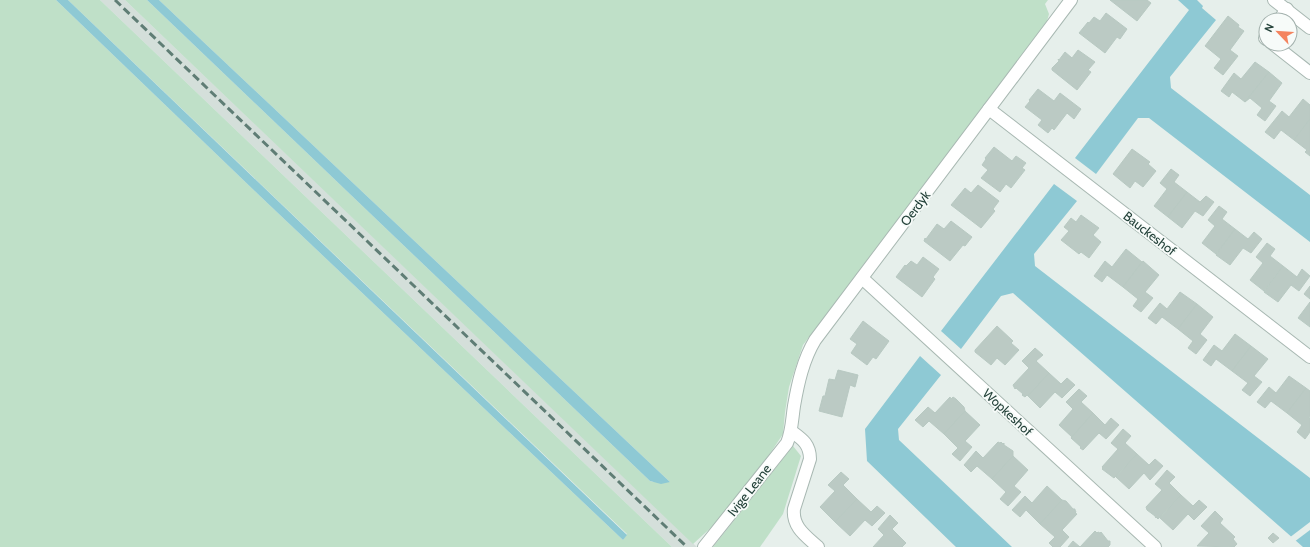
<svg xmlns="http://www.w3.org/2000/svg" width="1310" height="547" font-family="Cabin,sans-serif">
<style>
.built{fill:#d4dfda}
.green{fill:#bfe0c8}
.water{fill:#8ec9d4}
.pier{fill:#e6efeb}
.building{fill:#bbcac4;stroke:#b8c9c2}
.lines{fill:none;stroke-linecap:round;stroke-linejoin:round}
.minor-casing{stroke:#a8b8b2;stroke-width:14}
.minor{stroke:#fff;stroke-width:12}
.rail{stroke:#5f7d75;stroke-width:3;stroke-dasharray:8 4;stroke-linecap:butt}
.labels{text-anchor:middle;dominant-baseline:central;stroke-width:3.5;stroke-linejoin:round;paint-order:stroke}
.street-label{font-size:13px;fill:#24423a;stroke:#f7fbf9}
</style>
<rect width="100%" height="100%" fill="#e6efeb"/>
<!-- built -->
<polygon class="built" points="100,0 125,0 697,547 672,547"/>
<!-- green -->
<g class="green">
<polygon points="0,0 56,0 261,197 623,540 627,534 68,0 100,0 672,547 0,547"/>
<polygon points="125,0 147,0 650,481 653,482 670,482 159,0 1048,0 1045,4 1049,14 1047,21 803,345 789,387 785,412 783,434 769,455 715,524 693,544"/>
<polygon points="793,446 801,456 783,514 760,547 713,547"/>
</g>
<!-- water -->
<g class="water">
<polygon points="56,0 68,0 627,535 623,540 261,197"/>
<polygon points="147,0 159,0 670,482 661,484 650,481"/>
<polygon points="1178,0 1197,0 1203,6 1202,8 1216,20 1170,77 1171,88 1310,195 1310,242 1149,118 1138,118 1096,174 1075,158 1189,10"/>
<polygon points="1054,184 1077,201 1034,254 1035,266 1310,478 1310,547 1303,547 1013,293 1001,296 961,349 941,331"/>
<polygon points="920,356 941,375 898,429 899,440 1012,547 956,547 867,461 865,429"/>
</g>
<!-- pier -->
<polygon class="pier" points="1310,522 1310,530 1294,542 1289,538"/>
<!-- building -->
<g class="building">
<polygon points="1110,0 1147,0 1151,3 1137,21"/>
<polygon points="1106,13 1127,29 1120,39 1117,37 1105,53 1079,33 1088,22 1089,23 1094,17 1100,21"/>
<polygon points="1228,16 1239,25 1238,27 1244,31 1230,50 1238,56 1223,75 1214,68 1221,59 1205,46"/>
<polygon points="1078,50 1095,62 1088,70 1091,72 1077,90 1052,70 1052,68 1059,61 1058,59 1059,60 1065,52 1072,58"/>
<polygon points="1255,62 1269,72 1245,102 1232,92 1229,97 1221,91 1234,73 1241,79"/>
<polygon points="1269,72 1282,83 1269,101 1276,106 1265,121 1257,115 1262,108 1250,98 1245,102"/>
<polygon points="1038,89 1054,101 1060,93 1081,109 1074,119 1067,113 1054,130 1052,128 1048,133 1038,125 1042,120 1025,107 1030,101 1029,100"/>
<polygon points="1303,99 1310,105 1310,119 1294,140 1281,130 1274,139 1265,132 1282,111 1289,117"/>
<polygon points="1310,119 1310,156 1305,152 1307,150 1294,140"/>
<polygon points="994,147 1012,161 1016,156 1026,163 1022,168 1025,170 1011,188 1006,184 1000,192 981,178 988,170 982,165 986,159 985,158"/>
<polygon points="1132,149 1150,162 1148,164 1156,171 1143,187 1135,181 1130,188 1113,174"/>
<polygon points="1171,169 1179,175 1174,182 1187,192 1168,217 1154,206 1167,189 1160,183"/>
<polygon points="978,185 999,201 993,209 995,211 981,228 951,205 965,188 971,193"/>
<polygon points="1187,192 1200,202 1206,196 1214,202 1203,216 1195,211 1182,228 1168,217"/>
<polygon points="1219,206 1227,212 1222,219 1235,229 1216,254 1202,243 1215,226 1208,220"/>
<polygon points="1081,215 1099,228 1093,235 1101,242 1089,258 1081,252 1079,254 1061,240 1069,231 1064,227 1071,218 1076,222"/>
<polygon points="951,221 972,237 965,246 963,245 950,261 924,241 925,238 926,239 937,224 944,229"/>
<polygon points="1235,229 1248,239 1254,232 1262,239 1251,253 1243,248 1230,265 1216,255"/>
<polygon points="1267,243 1275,249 1270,256 1283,266 1264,291 1250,280 1263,263 1256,257"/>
<polygon points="1126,249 1142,262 1123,287 1107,275 1102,282 1094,276 1105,261 1112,267"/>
<polygon points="923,257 939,269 933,277 935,279 922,297 896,277 905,265 906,266 911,261 917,265"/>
<polygon points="1143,261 1159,275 1145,292 1153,298 1141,312 1133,306 1138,299 1123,287"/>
<polygon points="1283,266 1297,277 1302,269 1310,276 1299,291 1291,285 1278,302 1264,292"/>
<polygon points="1310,286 1310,299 1304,294"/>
<polygon points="1180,292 1197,304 1178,329 1162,317 1156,324 1148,318 1160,303 1167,309"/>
<polygon points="1310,302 1310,327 1298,318"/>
<polygon points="1197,304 1213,317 1200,334 1207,340 1196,354 1188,348 1193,341 1178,329"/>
<polygon points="863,321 889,341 876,359 873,357 867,365 851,353 857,344 850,339"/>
<polygon points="997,326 1013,341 1011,343 1019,350 1005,365 997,358 991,365 975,352 975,350"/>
<polygon points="1235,334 1251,346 1232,371 1216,359 1211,366 1203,360 1214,345 1222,351"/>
<polygon points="1251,346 1268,359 1254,376 1262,382 1250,396 1242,390 1248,383 1232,371"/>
<polygon points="1035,348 1043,355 1036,361 1049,373 1028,396 1027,395 1025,397 1022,395 1023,394 1016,388 1015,389 1013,385 1029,368 1022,361"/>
<polygon points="838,370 858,375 855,387 850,385 842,417 819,411 823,396 825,396 829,379 835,380"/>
<polygon points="1049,373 1061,384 1067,378 1075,385 1062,398 1055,392 1040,408 1028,396"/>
<polygon points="1289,376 1306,388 1287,413 1271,401 1265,408 1257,402 1269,387 1276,393"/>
<polygon points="1306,388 1310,391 1310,416 1309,418 1310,419 1310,432 1305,439 1297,432 1302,425 1287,413"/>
<polygon points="1079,389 1087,396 1081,402 1093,413 1072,437 1059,425 1073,409 1066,402"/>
<polygon points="950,397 951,399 953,397 956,399 964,407 965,411 944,434 929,421 923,427 915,420 928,407 935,413"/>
<polygon points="965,411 980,425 965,441 972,447 960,461 952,454 958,448 944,434"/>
<polygon points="1093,413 1105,425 1111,418 1119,425 1106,439 1099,433 1083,450 1080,448 1081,447 1071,438"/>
<polygon points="1123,429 1131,436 1125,443 1137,454 1114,478 1102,469 1103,468 1102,467 1118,449 1111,443"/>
<polygon points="998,442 1000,443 1001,442 1003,444 1004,443 1004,445 1013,451 1013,456 992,479 977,466 971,472 964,465 976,451 983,458"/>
<polygon points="1137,454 1149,465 1155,459 1163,466 1150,480 1144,473 1129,489 1116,477"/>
<polygon points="1013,456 1028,470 1014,486 1021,492 1008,506 1000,499 1006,492 992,479"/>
<polygon points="1167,470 1175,477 1169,483 1181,495 1158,519 1156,517 1156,518 1155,516 1147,510 1146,507 1162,490 1155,484"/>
<polygon points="841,472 849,479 843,485 857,499 835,522 820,507 835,491 828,485"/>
<polygon points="1047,486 1062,500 1040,524 1026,510 1020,517 1012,510 1025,496 1032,503"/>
<polygon points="1181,495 1193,506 1199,500 1207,507 1194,520 1188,514 1173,530 1160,518"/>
<polygon points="857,499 871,512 877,506 885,513 872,526 865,520 850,536 835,522"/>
<polygon points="1062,500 1066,501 1073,509 1075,509 1075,510 1076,512 1075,513 1077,514 1062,530 1069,537 1060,547 1053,547 1049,543 1055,537 1040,524"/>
<polygon points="1215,511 1223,519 1220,523 1235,537 1233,539 1237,544 1234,547 1197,546 1209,533 1201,526"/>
<polygon points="890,515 898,523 892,529 906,543 902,547 873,547 884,535 878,529"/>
<polygon points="1095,531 1097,533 1098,532 1100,533 1101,532 1108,541 1110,541 1110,545 1108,547 1080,547"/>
<polygon points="1273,533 1279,538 1273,543 1268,538"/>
<polygon points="1073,541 1080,547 1068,547"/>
</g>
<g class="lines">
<!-- minor casing -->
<g class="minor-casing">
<g id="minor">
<polyline points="1274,0 1310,28"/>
<polyline points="1279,20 1287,9"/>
<polyline points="1266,37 1265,38 1266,39"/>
<polyline points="1273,44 1310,73"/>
<polyline points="989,109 1310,357"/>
<polyline points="862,278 1155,547"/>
<path d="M791 431C802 439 810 444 810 459L794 509C792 527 806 536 818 547"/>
<path d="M704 547 787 443C792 431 792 419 794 406 798 383 803 360 815 340L1071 0"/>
</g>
</g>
<!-- minor -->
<use href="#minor" class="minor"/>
<!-- rail -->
<polyline class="rail" points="115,0 687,547"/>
</g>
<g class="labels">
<!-- street labels -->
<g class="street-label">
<text transform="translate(915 208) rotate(-53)">Oerdyk</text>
<text transform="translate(1150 233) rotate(38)">Bauckeshof</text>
<text transform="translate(1008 412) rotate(43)">Wopkeshof</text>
<text transform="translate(749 490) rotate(-52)">Ivige Leane</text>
</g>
</g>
<!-- north arrow -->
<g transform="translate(1278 32) rotate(295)"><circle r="19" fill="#f7fbf9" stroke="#a3b1ad"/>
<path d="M0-3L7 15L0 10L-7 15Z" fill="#f4845f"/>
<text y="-6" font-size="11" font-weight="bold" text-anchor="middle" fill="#24423a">N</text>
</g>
</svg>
